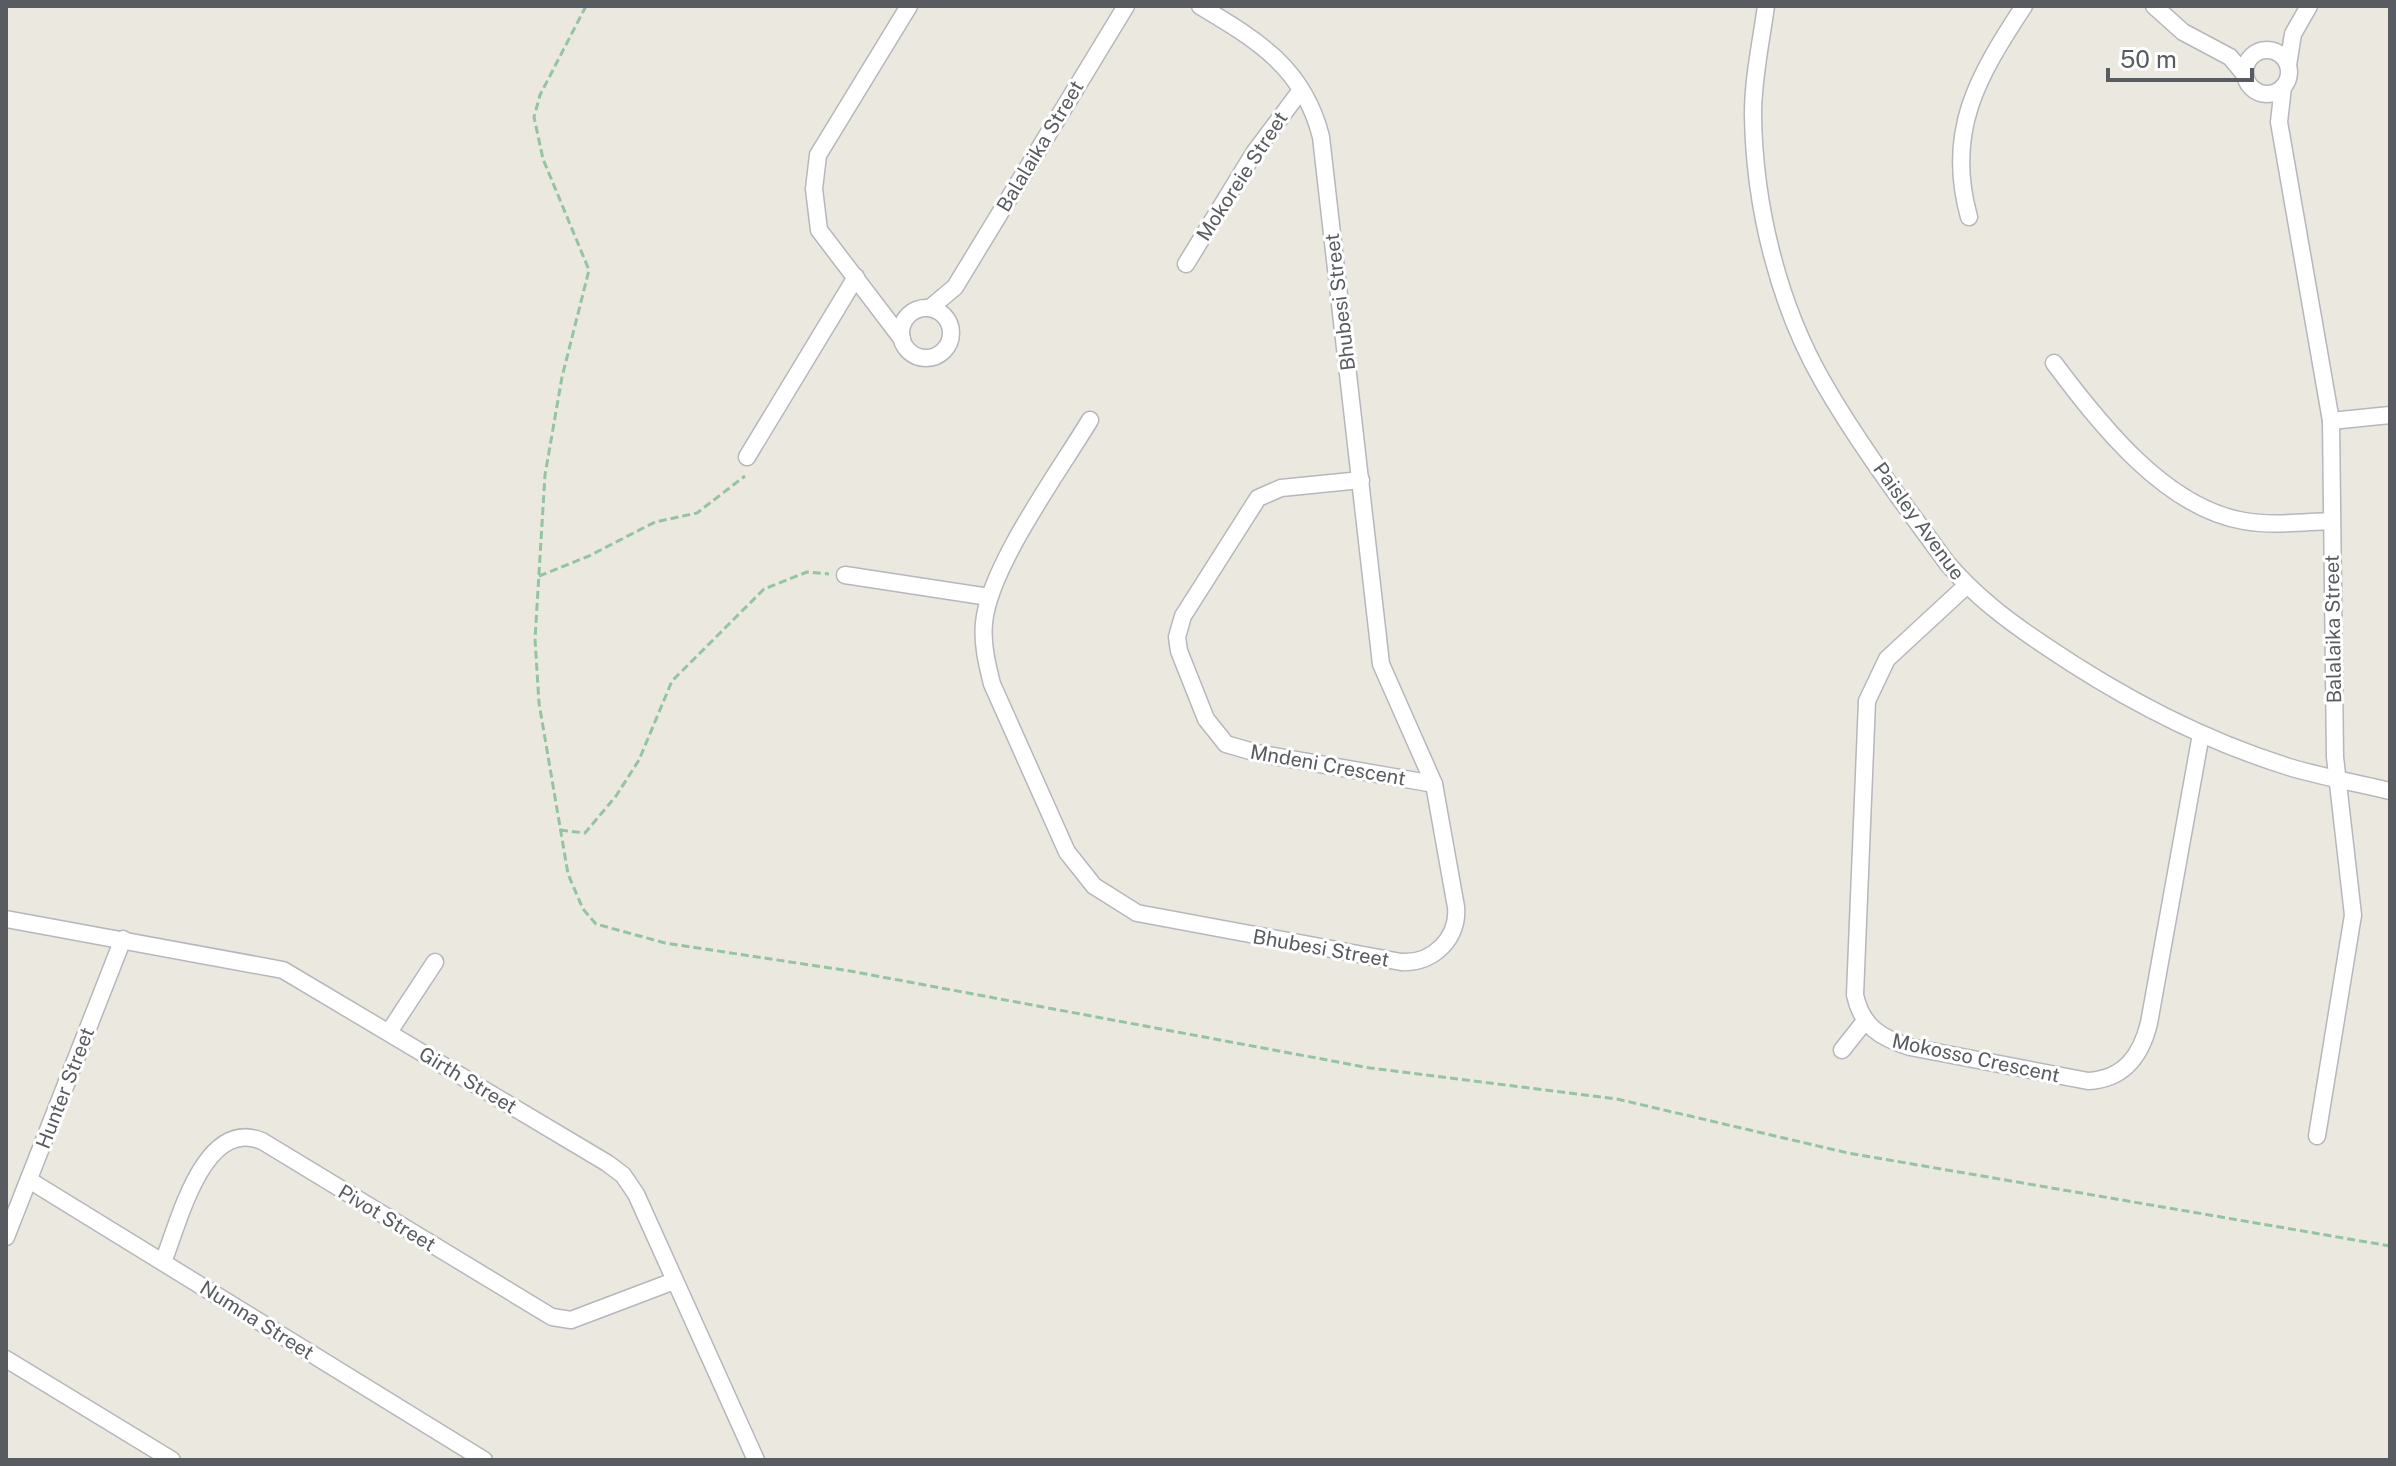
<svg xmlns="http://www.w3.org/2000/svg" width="2396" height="1466" font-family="'Public Sans',sans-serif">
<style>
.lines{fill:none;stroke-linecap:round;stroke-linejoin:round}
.minor-casing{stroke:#b5b7bc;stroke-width:19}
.path{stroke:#94c4a2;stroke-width:3;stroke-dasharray:8 4;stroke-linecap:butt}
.minor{stroke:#fff;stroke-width:16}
.labels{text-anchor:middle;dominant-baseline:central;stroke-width:6;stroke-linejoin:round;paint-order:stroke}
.street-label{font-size:20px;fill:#585c60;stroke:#fff}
</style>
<rect width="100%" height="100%" fill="#ebe9df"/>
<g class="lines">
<!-- minor casing -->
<g class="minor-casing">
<g id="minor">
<path d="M1766 6C1761 42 1753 78 1753 114 1754 205 1778 304 1823 382 1859 445 1904 504 1947 563 1975 596 2008 621 2044 645 2119 696 2202 740 2289 767 2322 777 2357 783 2390 791"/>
<polyline points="2154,6 2183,32 2230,57 2245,75"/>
<circle cx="2267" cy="72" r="22"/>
<polyline points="2288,65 2293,34 2309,6"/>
<polyline points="2283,87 2279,122 2331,421 2335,757 2353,915 2317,1136"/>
<path d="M1969 217C1945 131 1978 76 2024 6"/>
<polyline points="1186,264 1254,153 1301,90"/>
<circle cx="926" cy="333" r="25"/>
<polyline points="930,308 955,287 1126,6"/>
<polyline points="902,339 819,230 814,189 818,155 909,6"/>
<path d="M2054 363C2099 423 2165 508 2244 521 2272 526 2303 522 2331 521"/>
<path d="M1090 420C1060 470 989 567 984 623 982 644 987 664 992 684L1067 852 1094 886 1137 913 1401 962C1433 964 1459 938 1456 907L1434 784 1381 664 1321 137C1304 68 1257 40 1200 6"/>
<polyline points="2331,421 2390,415"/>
<polyline points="747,457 856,277"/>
<polyline points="1361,480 1281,488 1258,498 1183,616 1177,637 1179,651 1206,719 1226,744 1257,753 1434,784"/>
<polyline points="845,575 989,597"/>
<path d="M1966 586 1887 659 1867 701 1855 995C1862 1027 1881 1038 1910 1047L2088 1081C2124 1079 2141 1056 2149 1023L2201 734"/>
<polyline points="6,919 283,970 607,1163 623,1175 636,1194 756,1460"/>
<polyline points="389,1032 435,962"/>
<polyline points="1842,1050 1865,1021"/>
<polyline points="29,1180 484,1460"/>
<polyline points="6,1237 123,939"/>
<path d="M163 1262C179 1223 203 1117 262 1141L552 1317 571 1320 674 1281"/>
<polyline points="6,1359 172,1460"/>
</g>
</g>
<!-- path -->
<g class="path">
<polyline points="586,6 540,95 534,117 543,159 589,270 562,377 545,475 535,639 539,703 568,874 583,909 596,924 665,943 850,971 1370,1068 1617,1099 1848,1153 2390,1246"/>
<polyline points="539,576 589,556 655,522 697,513 745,476"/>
<polyline points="560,830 585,833 616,796 639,760 672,681 764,589 807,572 829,574"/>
</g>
<!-- minor -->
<use href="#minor" class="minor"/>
</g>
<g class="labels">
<!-- street labels -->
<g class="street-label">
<text transform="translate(1040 146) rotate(-59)">Balalaika Street</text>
<text transform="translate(1242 176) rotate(-57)">Mokoreie Street</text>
<text transform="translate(1340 302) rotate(-97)">Bhubesi Street</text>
<text transform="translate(1919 521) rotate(54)">Paisley Avenue</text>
<text transform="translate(2333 629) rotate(-91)">Balalaika Street</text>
<text transform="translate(1328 765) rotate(10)">Mndeni Crescent</text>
<text transform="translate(1321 948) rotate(10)">Bhubesi Street</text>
<text transform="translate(1976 1058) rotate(12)">Mokosso Crescent</text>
<text transform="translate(468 1080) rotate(31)">Girth Street</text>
<text transform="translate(65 1088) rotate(-69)">Hunter Street</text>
<text transform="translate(387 1218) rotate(31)">Pivot Street</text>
<text transform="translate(257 1320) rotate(32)">Numna Street</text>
</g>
</g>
<!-- border -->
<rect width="2396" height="1466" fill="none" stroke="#585c60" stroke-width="16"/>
<!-- scale -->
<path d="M2108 68v12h144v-12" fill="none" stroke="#585c60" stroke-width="4"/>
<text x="2120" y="68" font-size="24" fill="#585c60" stroke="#ffffff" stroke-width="6" paint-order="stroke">50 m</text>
</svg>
